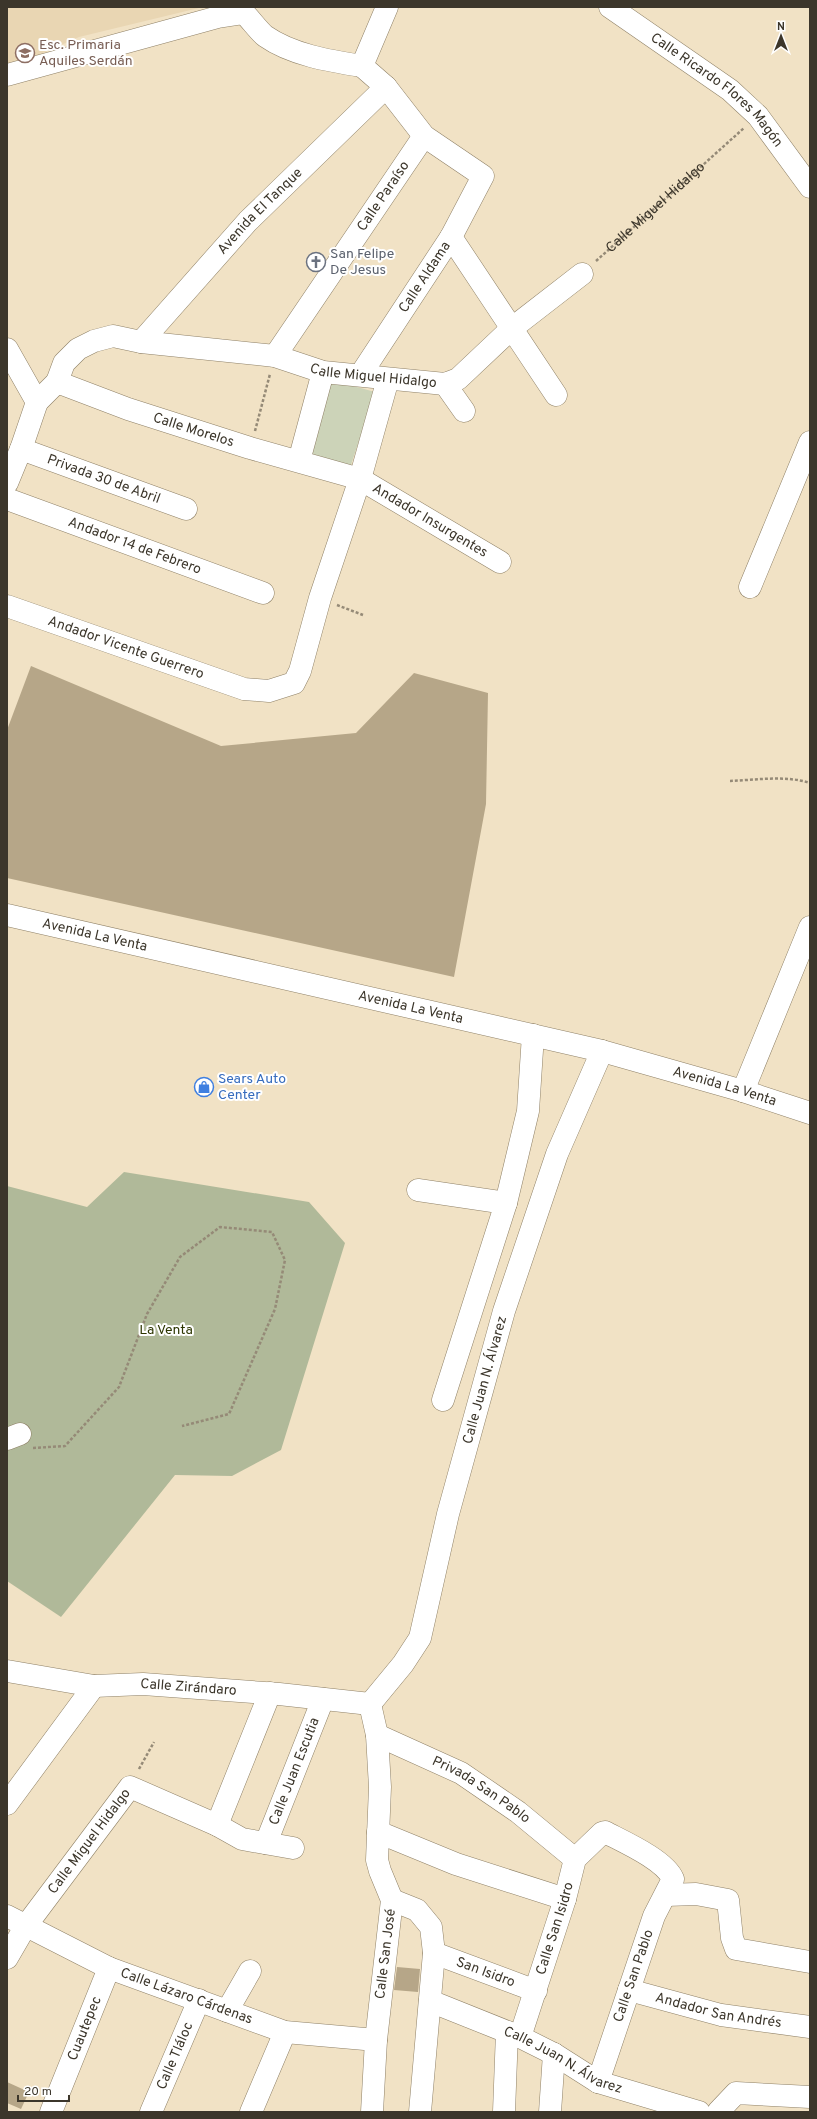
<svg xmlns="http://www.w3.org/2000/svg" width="817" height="2119" font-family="Overpass,sans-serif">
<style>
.built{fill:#e9d6b3}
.green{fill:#ccd3b8}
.forest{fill:#b0b999}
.building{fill:#b6a688}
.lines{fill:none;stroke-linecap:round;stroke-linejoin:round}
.minor-casing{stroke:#8f8167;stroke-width:23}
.major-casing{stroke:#8f8167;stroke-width:23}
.path{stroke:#958a77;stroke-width:2.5;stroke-dasharray:3 2;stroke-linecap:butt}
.minor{stroke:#fff;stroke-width:22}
.major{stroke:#fff;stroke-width:22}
.labels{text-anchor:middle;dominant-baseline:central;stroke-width:4;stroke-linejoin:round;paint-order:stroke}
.education-label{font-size:14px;fill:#785e54;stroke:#fff;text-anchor:start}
.street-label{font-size:14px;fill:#3c362b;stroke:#fff}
.worship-label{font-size:14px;fill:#5b616d;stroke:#fff;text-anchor:start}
.shop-label{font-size:14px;fill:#366cbe;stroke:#fff;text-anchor:start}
.park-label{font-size:14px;fill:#2d3600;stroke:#fff}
</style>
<rect width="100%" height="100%" fill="#f1e2c5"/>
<!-- built -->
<polygon class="built" points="7,7 203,7 79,37 7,69"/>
<!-- green -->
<polygon class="green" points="328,379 375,392 349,471 308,455"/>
<!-- forest -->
<polygon class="forest" points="124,1172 309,1202 345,1243 281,1450 232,1476 175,1475 61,1617 7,1581 7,1186 87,1207"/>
<!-- building -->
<g class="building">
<polygon points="31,666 221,746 356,733 414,673 488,693 486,804 454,977 7,878 7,730"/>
<polygon points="397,1967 420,1969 418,1992 394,1990"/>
<polygon points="7,2082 29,2092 21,2109 7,2103"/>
</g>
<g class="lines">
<!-- minor casing -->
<g class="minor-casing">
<g id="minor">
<path id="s2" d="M610 7 730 90 758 116 810 187"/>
<path d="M244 13C251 20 258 30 265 36 292 55 330 61 362 66"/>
<polyline points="362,66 387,7"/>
<polyline points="7,75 218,17 244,13"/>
<polyline points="451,237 556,395"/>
<path id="s3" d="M141 342 248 221 386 87"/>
<polyline points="7,349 37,402 21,449 7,483"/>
<path id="s4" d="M275 356 424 136"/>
<path id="s5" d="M361 374 451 237 483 176 424 136 386 87 362 66"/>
<path id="s6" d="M57 382 64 363 78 349 94 341 113 336 141 342 275 356 323 372 445 384 458 379 511 329 582 274"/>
<polyline points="445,384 464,411"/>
<path id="s7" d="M37 402 57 382 128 409 250 448 360 479 500 562"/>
<path id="s8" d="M21 449 186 509"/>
<polyline points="299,461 323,372"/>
<path id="s9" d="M7 499 263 593"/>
<polyline points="750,587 810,442"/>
<path id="s10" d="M7 606 244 689 269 691 294 683 300 671 320 598 360 479 388 379"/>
<polyline points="743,1091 810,927"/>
<polyline points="418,1190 506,1203"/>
<polyline points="443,1400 506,1203 528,1111 533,1035"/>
<polyline points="7,1439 20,1434"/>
<path id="s11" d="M7 1671 94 1686 143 1684 279 1694 370 1704"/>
<path id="s12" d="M370 1704 403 1664 420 1638 448 1514 504 1311 557 1154 602 1051"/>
<polyline points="370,1704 377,1735 380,1787 377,1860 380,1871 392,1900 376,2040 372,2112"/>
<path id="s13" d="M377 1735 461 1773 518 1812 575 1859"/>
<polyline points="7,1804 94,1686"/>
<polyline points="217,1825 270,1693"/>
<polyline points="378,1832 456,1864 565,1899"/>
<path id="s14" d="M266 1843 323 1699"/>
<polyline points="666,1895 696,1894 728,1900 732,1938 736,1949 810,1962"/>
<polyline points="392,1900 417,1910 431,1927 434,1953 420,2112"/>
<path id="s15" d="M7 1916 109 1968 285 2032 376 2040"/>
<path id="s16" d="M434 1953 536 1991"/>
<path id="s17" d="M7 1958 25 1927 130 1787 217 1825 242 1839 293 1848"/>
<path id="s18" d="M629 1990 721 2015 810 2027"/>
<path id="s19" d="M430 2001 520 2037 554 2054 598 2082 699 2112"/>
<polyline points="227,2011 250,1971"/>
<path id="s20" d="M520 2037 565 1899 575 1859 602 1833 605 1832C624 1842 665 1860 673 1879L654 1916 598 2082"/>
<path id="s21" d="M51 2112 109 1968"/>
<path id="s22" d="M151 2112 199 2000"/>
<polyline points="251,2112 285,2032"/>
<polyline points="504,2112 507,2032"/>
<polyline points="550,2112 554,2054"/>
<polyline points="718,2112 736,2093 810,2097"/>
</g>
</g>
<!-- major casing -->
<g class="major-casing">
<g id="major">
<path id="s23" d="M7 915 602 1051 743 1091 810 1113"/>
</g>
</g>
<!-- path -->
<g class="path">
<path id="s1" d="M596 261 744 128"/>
<polyline points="255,431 270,374"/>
<polyline points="337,605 363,615"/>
<path d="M730 781C755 780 786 775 810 783"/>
<polyline points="33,1448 65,1446 119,1387 147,1314 180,1257 220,1227 272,1232 285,1260 275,1309 229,1414 182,1426"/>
<polyline points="139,1769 154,1742"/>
</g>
<!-- minor -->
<use href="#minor" class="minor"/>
<!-- major -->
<use href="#major" class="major"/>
</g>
<!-- icons -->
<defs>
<g id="school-ring" transform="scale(1)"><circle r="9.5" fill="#fff" stroke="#8d6e63" stroke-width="1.5"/><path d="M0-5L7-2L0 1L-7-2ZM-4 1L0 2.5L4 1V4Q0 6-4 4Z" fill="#8d6e63"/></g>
<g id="church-ring" transform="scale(1)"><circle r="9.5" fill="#fff" stroke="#6b7280" stroke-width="1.5"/><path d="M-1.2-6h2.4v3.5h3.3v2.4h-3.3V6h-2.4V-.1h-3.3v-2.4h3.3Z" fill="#6b7280"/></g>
<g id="shop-ring" transform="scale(1)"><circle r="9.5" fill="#fff" stroke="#3f7fe0" stroke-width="1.5"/><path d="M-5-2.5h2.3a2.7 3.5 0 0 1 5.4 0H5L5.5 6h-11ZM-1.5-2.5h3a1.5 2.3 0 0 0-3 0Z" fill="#3f7fe0"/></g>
</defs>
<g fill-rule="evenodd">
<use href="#school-ring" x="25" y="53"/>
<use href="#church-ring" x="316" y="262"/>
<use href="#shop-ring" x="204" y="1087"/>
</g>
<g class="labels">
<!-- education labels -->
<g class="education-label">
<text x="39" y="45">Esc. Primaria<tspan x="39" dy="16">Aquiles Serdán</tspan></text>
</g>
<!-- street labels -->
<g class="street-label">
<text stroke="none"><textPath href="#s2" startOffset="136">Calle Ricardo Flores Magón</textPath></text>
<text stroke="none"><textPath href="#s4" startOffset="193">Calle Paraíso</textPath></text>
<text stroke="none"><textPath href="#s1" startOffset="80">Calle Miguel Hidalgo</textPath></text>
<text stroke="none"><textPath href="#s3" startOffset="177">Avenida El Tanque</textPath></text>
<text stroke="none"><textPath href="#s5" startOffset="116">Calle Aldama</textPath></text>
<text stroke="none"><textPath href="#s6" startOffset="342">Calle Miguel Hidalgo</textPath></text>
<text stroke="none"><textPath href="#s7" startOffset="173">Calle Morelos</textPath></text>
<text stroke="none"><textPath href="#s8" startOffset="88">Privada 30 de Abril</textPath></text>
<text stroke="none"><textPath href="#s7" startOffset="428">Andador Insurgentes</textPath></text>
<text stroke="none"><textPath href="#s9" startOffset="136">Andador 14 de Febrero</textPath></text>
<text stroke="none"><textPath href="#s10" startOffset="126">Andador Vicente Guerrero</textPath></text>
<text stroke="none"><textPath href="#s23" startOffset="90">Avenida La Venta</textPath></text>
<text stroke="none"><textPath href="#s23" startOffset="414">Avenida La Venta</textPath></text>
<text stroke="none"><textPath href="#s23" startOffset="738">Avenida La Venta</textPath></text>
<text stroke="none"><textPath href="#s12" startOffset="349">Calle Juan N. Álvarez</textPath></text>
<text stroke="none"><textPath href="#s11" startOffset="183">Calle Zirándaro</textPath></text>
<text stroke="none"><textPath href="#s14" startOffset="77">Calle Juan Escutia</textPath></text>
<text stroke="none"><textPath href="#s13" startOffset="118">Privada San Pablo</textPath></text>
<text stroke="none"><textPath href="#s17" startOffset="143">Calle Miguel Hidalgo</textPath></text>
<text stroke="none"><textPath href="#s20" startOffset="114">Calle San Isidro</textPath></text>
<text transform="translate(386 1954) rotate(-83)">Calle San José</text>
<text stroke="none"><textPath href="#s16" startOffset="55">San Isidro</textPath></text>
<text transform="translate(634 1976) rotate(-71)">Calle San Pablo</text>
<text stroke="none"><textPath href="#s15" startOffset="197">Calle Lázaro Cárdenas</textPath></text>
<text stroke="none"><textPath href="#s18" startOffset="92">Andador San Andrés</textPath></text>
<text stroke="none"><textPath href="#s21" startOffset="90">Cuautepec</textPath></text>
<text stroke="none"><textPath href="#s22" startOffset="61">Calle Tláloc</textPath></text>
<text stroke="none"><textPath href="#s19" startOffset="146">Calle Juan N. Álvarez</textPath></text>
</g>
<!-- worship labels -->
<g class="worship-label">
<text x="330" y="254">San Felipe<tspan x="330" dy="16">De Jesus</tspan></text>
</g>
<!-- shop labels -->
<g class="shop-label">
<text x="218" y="1079">Sears Auto<tspan x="218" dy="16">Center</tspan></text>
</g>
<!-- park labels -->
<g class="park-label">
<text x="166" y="1330">La Venta</text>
</g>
</g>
<!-- border -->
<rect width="817" height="2119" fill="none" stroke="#3c362b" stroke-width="16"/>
<!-- north arrow -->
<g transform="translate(781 36)" stroke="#ffffff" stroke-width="3" paint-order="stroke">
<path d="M0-3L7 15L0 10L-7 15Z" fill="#3c362b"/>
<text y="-6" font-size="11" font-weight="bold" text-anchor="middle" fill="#3c362b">N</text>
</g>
<!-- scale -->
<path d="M18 2095v6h51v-6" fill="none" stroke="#3c362b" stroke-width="2"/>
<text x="24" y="2095" font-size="12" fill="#3c362b" stroke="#ffffff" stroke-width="3" paint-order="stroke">20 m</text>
</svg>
